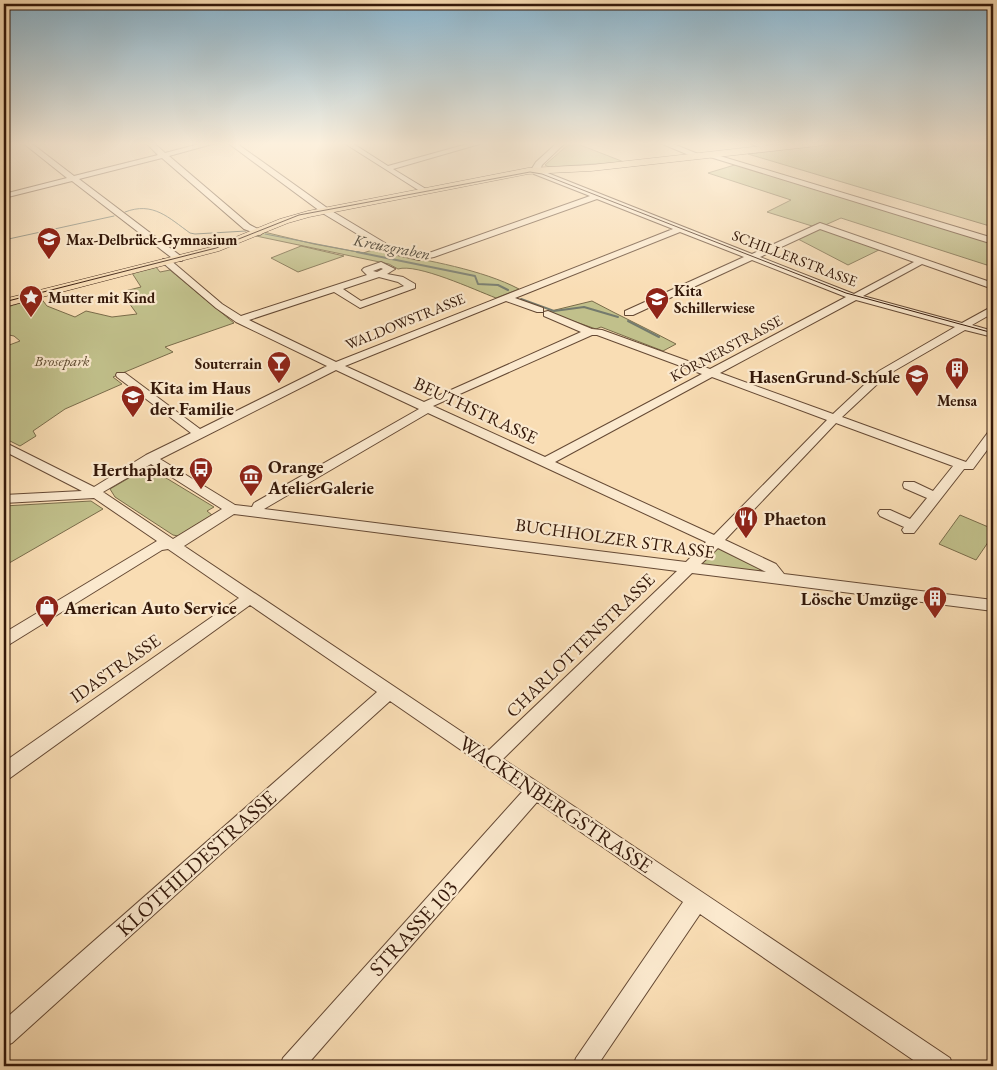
<svg xmlns="http://www.w3.org/2000/svg" width="997" height="1070" font-family="'EB Garamond',serif">
<style>
.green{fill:#c1c08b;stroke:#7a6c4a}
.lines{fill:none;stroke-linecap:round;stroke-linejoin:round}
.stream-far1{stroke:#747a6d;stroke-width:1}
.stream{stroke:#747a6d;stroke-width:2}
.minor-casing{stroke:#654934;stroke-width:2}
.major-casing{stroke:#341809;stroke-width:1}
.minor{fill:#fbe9ce;fill-rule:evenodd}
.major{fill:#f9ddb4;fill-rule:evenodd}
.tram{stroke:#341809;stroke-width:1}
.labels{text-anchor:middle;dominant-baseline:central;stroke-width:4.5;stroke-linejoin:round;paint-order:stroke}
.far-poi-label{font-size:15px;font-weight:bold;fill:#341809;stroke:#fbe9ce;text-anchor:start}
.far-street-label{font-size:15px;fill:#341809;stroke:#fbe9ce}
.far-park-label{font-size:15px;font-style:italic;fill:#5e4a30;stroke:#fbe9ce}
.far-water-label{font-size:16px;font-style:italic;fill:#595143;stroke:#fbe9ce}
.poi-label{font-size:18px;font-weight:bold;fill:#341809;stroke:#fbe9ce;text-anchor:start}
.street-label{font-size:18px;fill:#341809;stroke:#fbe9ce}
.near-street-label{font-size:21px;fill:#341809;stroke:#fbe9ce}
</style>
<rect width="100%" height="100%" fill="#f9ddb4"/>
<filter id="stains"><feTurbulence type="fractalNoise" baseFrequency=".004" numOctaves="4"/><feColorMatrix values="0 0 0 0 .2 0 0 0 0 .09 0 0 0 0 .02 0 0 0 .5 -.17"/></filter>
<radialGradient id="worn" r=".72"><stop offset=".6" stop-color="#630" stop-opacity="0"/><stop offset="1" stop-color="#630" stop-opacity=".3"/></radialGradient>
<!-- green -->
<g class="green">
<polygon points="570,143 575,143 624,162 549,167 545,165"/>
<polygon points="841,143 993,143 993,227 748,154"/>
<polygon points="738,164 993,241 993,267 841,218 823,226 817,224 812,226 767,212 791,200 708,173"/>
<polygon points="822,228 883,248 848,265 798,239"/>
<path d="M264 232 314 244 363 253 379 248 387 253C427 260 483 270 519 289L496 298C475 290 417 263 398 269L389 264 256 236Z"/>
<polygon points="301,246 344,256 298,272 271,258"/>
<polygon points="156,267 160,272 170,270 234,323 165,347 173,352 113,377 122,384 65,409 33,431 36,436 20,446 4,438 4,347 20,341 14,336 4,334 4,308 40,297 47,306 75,317 86,311 112,317 137,314 121,292 141,287 132,273"/>
<path d="M592 301C620 316 648 329 676 344L663 351 601 327 596 329 547 312Z"/>
<polygon points="148,467 214,507 207,511 212,515 178,536 173,535 115,497 110,489"/>
<polygon points="91,501 103,509 4,566 4,506"/>
<polygon points="960,515 993,529 993,535 976,560 939,544"/>
<polygon points="717,547 761,568 758,572 702,564"/>
</g>
<g class="lines">
<!-- stream-far1 -->
<g class="stream-far1">
<path d="M125 212C153 201 169 218 190 233L195 234 246 231"/>
<polyline points="265,234 363,253"/>
<polyline points="4,240 114,216"/>
</g>
<!-- stream -->
<g class="stream">
<polyline points="357,252 475,276 478,284 498,285 508,290"/>
<polyline points="521,299 554,311 584,307 618,317"/>
<polyline points="628,321 659,337"/>
</g>
<!-- minor casing -->
<g class="minor-casing">
<g id="minor">
<polygon points="23,143 31,143 74,176 158,155 146,143 154,143 165,153 203,143 216,143 169,156 250,225 264,232 260,235 244,229 162,158 79,179 182,257 182,261 176,261 72,181 4,198 4,194 67,178"/>
<path d="M228 143H236L330 210 395 249 419 254 429 253 590 196 534 174 531 170 536 162 557 143H565L542 165 540 170 752 254 820 223 993 283V289L922 264 863 296 962 323 993 306V313L972 325 993 331V337L965 330 887 375 842 417 966 462 989 431 993 430V442L973 469H964L914 533H904L902 530 904 527 880 516 878 513 880 510H890L910 519 927 498 904 488 903 485 904 482H914L933 491 953 466 836 423 725 540 776 564 784 574 993 600V611L692 573 503 759 950 1058 953 1066H922L700 914 597 1066H573L576 1058 683 902 537 802 306 1066H280L283 1058 522 792 390 701 12 1043 4 1046V1020L377 692 250 605 10 778 4 780V762L239 598 168 549 162 550 10 644 4 646V633L157 541 94 498 4 503V495L82 491 4 451V442L94 487 146 455 191 433 117 377 116 375 117 373H125L200 429 327 366 236 322 216 308 163 263V259H169L222 304 241 316 367 275 362 270 364 268 381 262 395 269 387 274 403 277 415 284V288L360 308 334 292 249 320 336 362 673 229 597 199 434 257 419 260 389 253 324 214ZM820 229 914 262 854 294 760 257ZM680 232 744 257 625 311V315H633L752 260 846 297 710 369 602 330 592 329 548 311 544 312V316L581 332 424 402 345 366 506 301 537 312H543V308L515 298ZM381 268 383 269 377 272 373 271ZM379 277 398 282 404 286 361 301 343 289ZM856 300 955 327 879 371 833 414 720 373ZM592 335H597L702 374 545 457 433 406ZM336 370 419 409 254 503 252 507 235 505 160 459ZM712 377 827 420 714 535 555 462ZM428 413 706 542 686 562 264 509ZM151 464 222 509 173 539 103 492ZM234 514 677 571 489 750 184 546ZM718 548 766 572 701 564Z"/>
<polygon points="344,143 352,143 388,166 471,143 483,143 393,169 426,189 426,193 423,193"/>
<polygon points="660,143 671,143 703,156 696,158"/>
<polygon points="749,143 760,143 773,149 769,151"/>
<polygon points="710,153 993,238 993,244 710,157"/>
</g>
</g>
<!-- major casing -->
<g class="major-casing">
<polygon id="major" points="789,143 821,143 817,146 591,171 528,174 309,217 288,223 219,251 4,307 4,299 211,247 280,219 308,211 528,168 591,165"/>
</g>
<!-- minor -->
<use href="#minor" class="minor"/>
<!-- major -->
<use href="#major" class="major"/>
<!-- tram -->
<polyline class="tram" points="4,302 216,248 299,215 530,172 542,174 846,293 993,333"/>
</g>
<!-- sky -->
<linearGradient id="sky" x2="0" y2="1"><stop stop-color="#8ab7d2"/><stop offset="0.49" stop-color="#fcf0dd"/><stop offset="1" stop-color="#fcf0dd" stop-opacity="0"/></linearGradient>
<rect width="997" height="293" fill="url(#sky)"/>
<!-- icons -->
<defs>
<g id="school-pin" transform="scale(1.25)"><path d="M0 17L-7.5 6A9.5 9.5 0 1 1 7.5 6Z" fill="#8f2418" stroke="#fbe9ce"/><path d="M0-5L7-2L0 1L-7-2ZM-4 1L0 2.5L4 1V4Q0 6-4 4Z" fill="#fff"/></g>
<g id="sight-pin" transform="scale(1.25)"><path d="M0 17L-7.5 6A9.5 9.5 0 1 1 7.5 6Z" fill="#8f2418" stroke="#fbe9ce"/><path d="M0-6L1.8-2.2L6-1.7L2.9 1.2L3.7 5.4L0 3.3L-3.7 5.4L-2.9 1.2L-6-1.7L-1.8-2.2Z" fill="#fff"/></g>
<g id="bar-pin" transform="scale(1.25)"><path d="M0 17L-7.5 6A9.5 9.5 0 1 1 7.5 6Z" fill="#8f2418" stroke="#fbe9ce"/><path d="M-6-5H6L.8 .8V4.5H3.5V6h-7V4.5H-.8V.8Z" fill="#fff"/></g>
<g id="building-pin" transform="scale(1.25)"><path d="M0 17L-7.5 6A9.5 9.5 0 1 1 7.5 6Z" fill="#8f2418" stroke="#fbe9ce"/><path d="M-4-6H4V6H1V3H-1V6H-4ZM-2.5-4.3h1.7v1.8h-1.7ZM.8-4.3h1.7v1.8H.8ZM-2.5-1h1.7V.8h-1.7ZM.8-1h1.7V.8H.8Z" fill="#fff"/></g>
<g id="bus-pin" transform="scale(1.25)"><path d="M0 17L-7.5 6A9.5 9.5 0 1 1 7.5 6Z" fill="#8f2418" stroke="#fbe9ce"/><path d="M-5-6H5V4H4V6H2V4H-2V6H-4V4H-5ZM-3.5-4V0h7V-4ZM-3.5 1.2v1.5H-2V1.2ZM2 1.2v1.5H3.5V1.2Z" fill="#fff"/></g>
<g id="museum-pin" transform="scale(1.25)"><path d="M0 17L-7.5 6A9.5 9.5 0 1 1 7.5 6Z" fill="#8f2418" stroke="#fbe9ce"/><path d="M0-6L6-3V-2H-6V-3ZM-5-1h2V3h-2ZM-1-1h2V3h-2ZM3-1h2V3H3ZM-6 4H6V6H-6Z" fill="#fff"/></g>
<g id="restaurant-pin" transform="scale(1.25)"><path d="M0 17L-7.5 6A9.5 9.5 0 1 1 7.5 6Z" fill="#8f2418" stroke="#fbe9ce"/><path d="M-5-6h1v4h1v-4h1v4h1v-4h1v5L-1.5 .5V6h-2V.5L-5-1ZM5-6V6H3V1.5H1.5Q1.5-4 5-6Z" fill="#fff"/></g>
<g id="shop-pin" transform="scale(1.25)"><path d="M0 17L-7.5 6A9.5 9.5 0 1 1 7.5 6Z" fill="#8f2418" stroke="#fbe9ce"/><path d="M-5-2.5h2.3a2.7 3.5 0 0 1 5.4 0H5L5.5 6h-11ZM-1.5-2.5h3a1.5 2.3 0 0 0-3 0Z" fill="#fff"/></g>
</defs>
<g fill-rule="evenodd">
<use href="#school-pin" x="49" y="239"/>
<use href="#sight-pin" x="31" y="297"/>
<use href="#school-pin" x="657" y="299"/>
<use href="#bar-pin" x="279" y="363"/>
<use href="#building-pin" x="957" y="369"/>
<use href="#school-pin" x="917" y="376"/>
<use href="#school-pin" x="133" y="397"/>
<use href="#bus-pin" x="201" y="469"/>
<use href="#museum-pin" x="251" y="476"/>
<use href="#restaurant-pin" x="746" y="518"/>
<use href="#building-pin" x="935" y="598"/>
<use href="#shop-pin" x="47" y="607"/>
</g>
<g class="labels">
<!-- far-poi labels -->
<g class="far-poi-label">
<text x="66" y="239">Max-Delbrück-Gymnasium</text>
<text x="674" y="290">Kita<tspan x="674" dy="17">Schillerwiese</tspan></text>
<text x="48" y="297">Mutter mit Kind</text>
<text x="262" y="363" text-anchor="end">Souterrain</text>
<text x="957" y="400" text-anchor="middle">Mensa</text>
</g>
<!-- far-street labels -->
<g class="far-street-label">
<text transform="translate(795 258) rotate(21)">SCHILLERSTRASSE</text>
<text transform="translate(405 321) rotate(-22)">WALDOWSTRASSE</text>
<text transform="translate(726 348) rotate(-28)">KÖRNERSTRASSE</text>
</g>
<!-- far-park labels -->
<g class="far-park-label">
<text x="62" y="360">Brosepark</text>
</g>
<!-- far-water labels -->
<g class="far-water-label">
<text transform="translate(392 247) rotate(11)">Kreuzgraben</text>
</g>
<!-- poi labels -->
<g class="poi-label">
<text x="900" y="376" text-anchor="end">HasenGrund-Schule</text>
<text x="150" y="387">Kita im Haus<tspan x="150" dy="21">der Familie</tspan></text>
<text x="268" y="466">Orange<tspan x="268" dy="21">AtelierGalerie</tspan></text>
<text x="184" y="469" text-anchor="end">Herthaplatz</text>
<text x="764" y="518">Phaeton</text>
<text x="918" y="598" text-anchor="end">Lösche Umzüge</text>
<text x="64" y="607">American Auto Service</text>
</g>
<!-- street labels -->
<g class="street-label">
<text transform="translate(476 410) rotate(25)">BEUTHSTRASSE</text>
<text transform="translate(615 538) rotate(8)">BUCHHOLZER STRASSE</text>
<text transform="translate(580 645) rotate(-44)">CHARLOTTENSTRASSE</text>
<text transform="translate(115 668) rotate(-35)">IDASTRASSE</text>
</g>
<!-- near-street labels -->
<g class="near-street-label">
<text transform="translate(556 804) rotate(34)">WACKENBERGSTRASSE</text>
<text transform="translate(196 863) rotate(-42)">KLOTHILDESTRASSE</text>
<text transform="translate(413 928) rotate(-48)">STRASSE 103</text>
</g>
</g>
<!-- margin -->
<rect width="997" height="1070" fill="none" stroke="#f9ddb4" stroke-width="20"/>
<rect x="5" y="5" width="987" height="1060" fill="none" stroke="#341809" stroke-width="2.5"/>
<rect x="10" y="10" width="977" height="1050" fill="none" stroke="#341809"/>
<rect width="100%" height="100%" filter="url(#stains)"/>
<rect width="100%" height="100%" fill="url(#worn)"/>
</svg>
